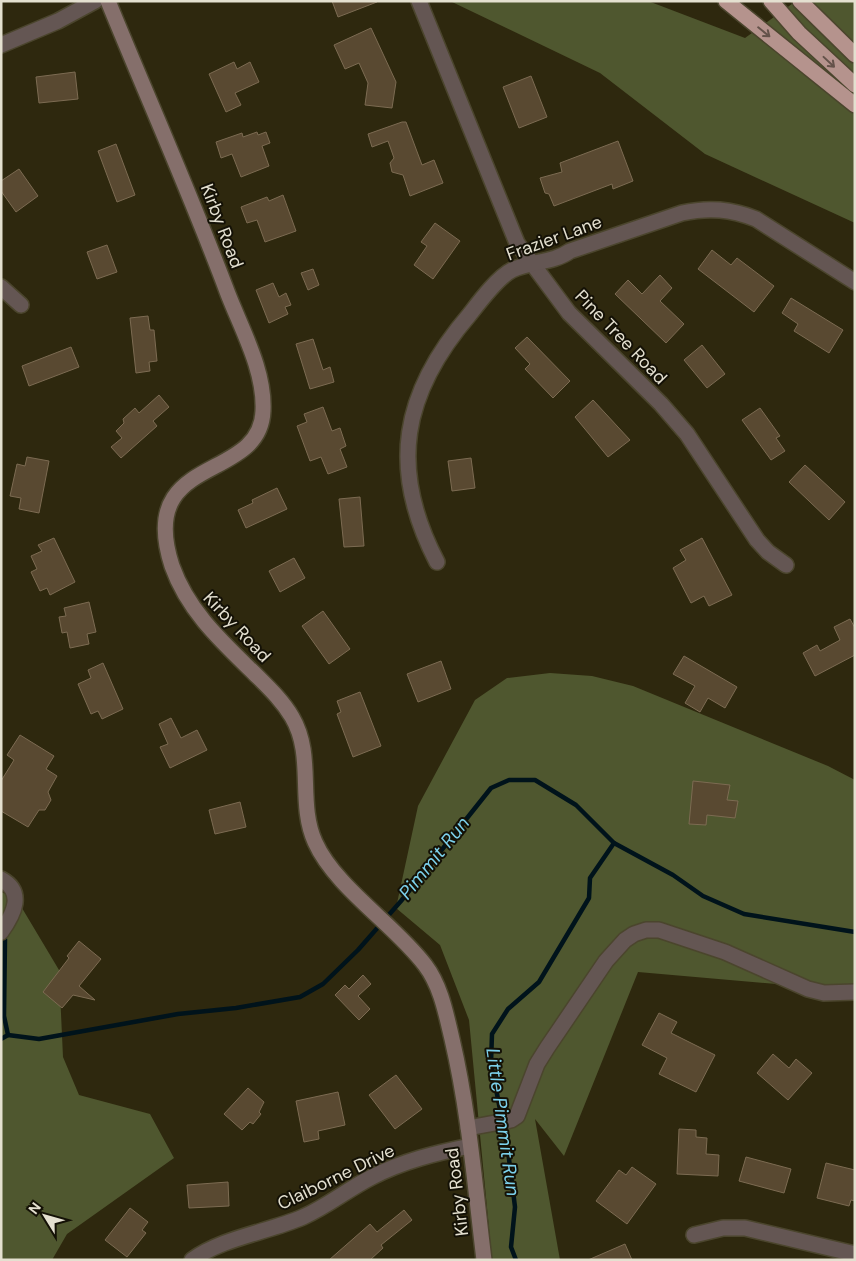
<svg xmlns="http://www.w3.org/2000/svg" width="856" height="1261" font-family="'DM Sans',sans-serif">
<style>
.forest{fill:#4f572f}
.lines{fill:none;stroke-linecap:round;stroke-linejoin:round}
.stream{stroke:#00131b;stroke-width:4.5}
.building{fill:#594931;stroke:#7c6b52}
.street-casing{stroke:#4b452d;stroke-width:18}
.secondary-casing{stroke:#4b452d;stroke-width:18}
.highway-casing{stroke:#4b452d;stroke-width:18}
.street{stroke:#645653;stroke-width:15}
.secondary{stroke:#856f6b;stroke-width:15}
.highway{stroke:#b5938d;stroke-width:15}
.oneway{stroke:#64524a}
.labels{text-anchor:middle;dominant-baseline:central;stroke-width:4;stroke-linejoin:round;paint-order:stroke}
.street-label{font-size:18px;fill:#e4e0d0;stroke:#141106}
.water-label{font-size:19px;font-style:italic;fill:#7cd1ec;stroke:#141106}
</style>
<rect width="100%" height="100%" fill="#2e280e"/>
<!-- forest -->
<g class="forest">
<polygon points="450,1 648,1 745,38 796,1 855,1 855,223 705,154 600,73"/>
<polygon points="550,673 592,676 633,686 828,766 855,780 855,991 638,972 564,1156 535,1119 560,1260 492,1260 469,1020 440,945 396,908 418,806 475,700 507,678"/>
<polygon points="1,892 16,898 59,970 63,1057 79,1095 150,1114 174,1158 67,1234 52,1260 1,1260"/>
</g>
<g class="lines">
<!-- stream -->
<g class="stream">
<polyline points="5,939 4,1016 8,1035"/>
<polyline points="1,1039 8,1035 39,1039 178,1014 236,1008 300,997 323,984 358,950 401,901 491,788 509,780 535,780 576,805 614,843 673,875 703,896 744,914 855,932"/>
<polyline points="516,1260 511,1247 515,1207 508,1151 491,1063 492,1034 508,1009 539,982 589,898 590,878 614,843"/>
</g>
</g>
<!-- building -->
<g class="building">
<polygon points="332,1 376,1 377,2 338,17"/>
<polygon points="371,28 396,82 392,108 365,105 368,83 359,63 345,69 334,45"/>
<polygon points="234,62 237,69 250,62 259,82 235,93 241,105 226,112 209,74"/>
<polygon points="75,72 78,99 39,103 36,77"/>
<polygon points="531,76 547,117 519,128 503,87"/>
<polygon points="402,122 406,122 422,165 434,160 443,183 410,196 403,175 392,172 390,163 394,158 388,141 372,147 368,134"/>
<polygon points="257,132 258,135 266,132 270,143 262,146 269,166 241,177 232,154 221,158 216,142 242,133 243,137"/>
<polygon points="618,141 633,181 613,189 612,184 554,206 549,194 545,193 540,178 562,172 560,163"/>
<polygon points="116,144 135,195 117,202 98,151"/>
<polygon points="19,169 38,196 16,212 1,191 1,181"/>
<polygon points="283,195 296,231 265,242 257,220 247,223 241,207 267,197 269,201"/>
<polygon points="435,223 460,241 433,279 414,265 427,246 421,242"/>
<polygon points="107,245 117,272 97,279 87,252"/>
<polygon points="712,250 731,265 737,258 774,286 754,312 698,269"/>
<polygon points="313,269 319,285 308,290 301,273"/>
<polygon points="660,275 672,288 660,301 684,324 666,343 615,294 628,280 642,294"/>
<polygon points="273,283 279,297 286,293 291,305 285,307 288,314 269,323 256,290"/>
<polygon points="791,298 843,330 829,353 794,331 798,324 782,313"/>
<polygon points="148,316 150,330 154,330 157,361 149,362 150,371 136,373 130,318"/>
<polygon points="527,337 570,381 553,398 525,369 530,364 515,348"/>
<polygon points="313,339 323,370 330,367 334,382 310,389 296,344"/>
<polygon points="702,345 725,374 707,388 684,360"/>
<polygon points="71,347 79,367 29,386 22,366"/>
<polygon points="159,395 169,407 153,421 157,426 121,458 111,447 122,438 116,431 124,423 123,419 135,408 139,413"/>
<polygon points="593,400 630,440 608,457 575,417"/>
<polygon points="323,407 332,431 340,428 346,446 340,449 347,467 328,474 321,457 310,461 297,426 307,422 304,414"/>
<polygon points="760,408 780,436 776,438 785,451 771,460 742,420"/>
<polygon points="27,457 49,461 39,513 19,509 21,498 10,496 17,464 25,466"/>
<polygon points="471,458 475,488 452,491 448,461"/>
<polygon points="805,465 845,502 829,520 789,482"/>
<polygon points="277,488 287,509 246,528 238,510 253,503 252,500"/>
<polygon points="360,497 364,546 344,547 339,499"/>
<polygon points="54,538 75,582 50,595 47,588 40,591 31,572 37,569 31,556 42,551 38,545"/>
<polygon points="702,538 732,595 709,606 704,596 691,603 673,568 686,560 680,550"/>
<polygon points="294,558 305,578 280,592 269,571"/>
<polygon points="89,602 96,632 87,634 89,644 70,648 67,632 62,633 59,617 66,616 64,608"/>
<polygon points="323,611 350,649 329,664 302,626"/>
<polygon points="850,619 855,628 855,655 815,676 803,653 817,645 820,651 840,640 834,627"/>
<polygon points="684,656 737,687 725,708 708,698 700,712 685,703 695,686 673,674"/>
<polygon points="441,661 451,689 418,702 407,674"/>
<polygon points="103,663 123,709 102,719 98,711 91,714 78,684 91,678 88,670"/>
<polygon points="360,692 381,746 353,757 337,714 341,712 337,701"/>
<polygon points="171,718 181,738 197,730 207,750 170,768 160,747 168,744 159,724"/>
<polygon points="20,735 54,756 46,769 57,776 48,792 51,800 45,810 39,810 28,827 1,811 1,781 14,760 7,755"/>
<polygon points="693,781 730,785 727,800 738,801 735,818 707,815 706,825 689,824"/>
<polygon points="240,802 246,827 215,834 209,810"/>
<polygon points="79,941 101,959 79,986 95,1000 73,995 62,1008 43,992 69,958 67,956"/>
<polygon points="363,975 371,984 358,996 370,1009 359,1020 335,995 345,985 349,989"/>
<polygon points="659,1013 677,1022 671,1033 715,1055 696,1092 659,1074 667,1058 642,1045"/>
<polygon points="773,1054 789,1068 796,1059 812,1073 788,1100 757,1073"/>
<polygon points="396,1075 422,1109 395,1129 369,1095"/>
<polygon points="248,1088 264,1102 259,1112 261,1114 253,1124 250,1122 242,1130 224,1114"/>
<polygon points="338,1092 345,1125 318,1131 319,1139 304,1142 296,1101"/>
<polygon points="679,1129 696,1130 696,1137 707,1138 706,1154 719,1155 718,1176 677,1174"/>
<polygon points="746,1157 791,1169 784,1193 739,1181"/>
<polygon points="826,1163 855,1170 855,1201 851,1200 849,1206 817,1198"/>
<polygon points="632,1167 656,1184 627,1224 596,1201 619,1170 626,1175"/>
<polygon points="228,1182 229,1206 189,1208 187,1185"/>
<polygon points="130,1208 148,1222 142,1230 146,1233 127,1257 105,1240"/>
<polygon points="404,1210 412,1220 381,1245 383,1248 370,1260 329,1260 370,1224 377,1232"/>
<polygon points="625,1244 632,1260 588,1260"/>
</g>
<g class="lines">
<!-- street casing -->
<g class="street-casing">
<g id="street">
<polyline points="419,1 517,243 569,313 661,404 687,434 757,540 768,552 786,565"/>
<polyline points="1,45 58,21 95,1"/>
<polyline points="1,287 21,305"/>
<path d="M437 562C388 468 402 393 470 314 480 301 498 277 512 270 531 261 553 263 570 251L682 213C709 207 731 209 756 219L855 282"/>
<path d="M1 879C25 892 14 914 1 932"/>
<polyline points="468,1128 511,1120 517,1116 537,1064 547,1048 606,961 625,940 634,934 646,930 659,930 725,952 808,989 824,993 855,992"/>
<polyline points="694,1235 723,1228 745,1228 855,1254"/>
<path d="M192 1260C222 1238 268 1232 303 1217 328 1206 348 1189 372 1177 403 1161 436 1153 470 1146"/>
</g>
</g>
<!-- secondary casing -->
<g class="secondary-casing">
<path id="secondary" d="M108 1C148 99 191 195 228 294 242 330 265 371 263 411 260 484 135 452 172 566 188 611 221 641 254 673 268 687 282 700 292 717 315 756 297 802 315 842 335 887 395 925 425 965 441 986 446 1014 452 1039 469 1112 475 1186 484 1260"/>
</g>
<!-- highway casing -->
<g class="highway-casing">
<g id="highway">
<polyline points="726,1 855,105"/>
<polyline points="771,1 799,33 855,85"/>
<polyline points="800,1 855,55"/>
</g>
</g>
<!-- street -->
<use href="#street" class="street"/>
<!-- secondary -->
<use href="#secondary" class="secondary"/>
<!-- highway -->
<use href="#highway" class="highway"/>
</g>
<!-- one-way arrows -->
<defs><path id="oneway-shaft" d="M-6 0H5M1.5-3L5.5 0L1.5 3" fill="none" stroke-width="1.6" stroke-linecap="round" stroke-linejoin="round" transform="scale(1.25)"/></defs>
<g class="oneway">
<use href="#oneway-shaft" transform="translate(764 32) rotate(39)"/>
<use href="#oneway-shaft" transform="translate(829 62) rotate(43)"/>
</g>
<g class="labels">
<!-- street labels -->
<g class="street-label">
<text transform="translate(222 226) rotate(69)">Kirby Road</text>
<text transform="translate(554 238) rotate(-20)">Frazier Lane</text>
<text transform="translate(621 337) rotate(46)">Pine Tree Road</text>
<text transform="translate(237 627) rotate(47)">Kirby Road</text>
<text transform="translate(336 1177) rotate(-26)">Claiborne Drive</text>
<text transform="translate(457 1192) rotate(-97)">Kirby Road</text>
</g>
<!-- water labels -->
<g class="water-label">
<text transform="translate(434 858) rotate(-51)">Pimmit Run</text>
<text transform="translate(503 1122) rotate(82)">Little Pimmit Run</text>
</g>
</g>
<!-- border -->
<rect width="856" height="1261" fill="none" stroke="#e4e0d0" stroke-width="5"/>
<!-- north arrow -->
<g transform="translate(45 1216) rotate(307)" stroke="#141106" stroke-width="4" paint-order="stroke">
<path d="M0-4L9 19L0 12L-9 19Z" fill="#e4e0d0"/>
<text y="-8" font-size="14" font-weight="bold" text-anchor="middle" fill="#e4e0d0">N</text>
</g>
</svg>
